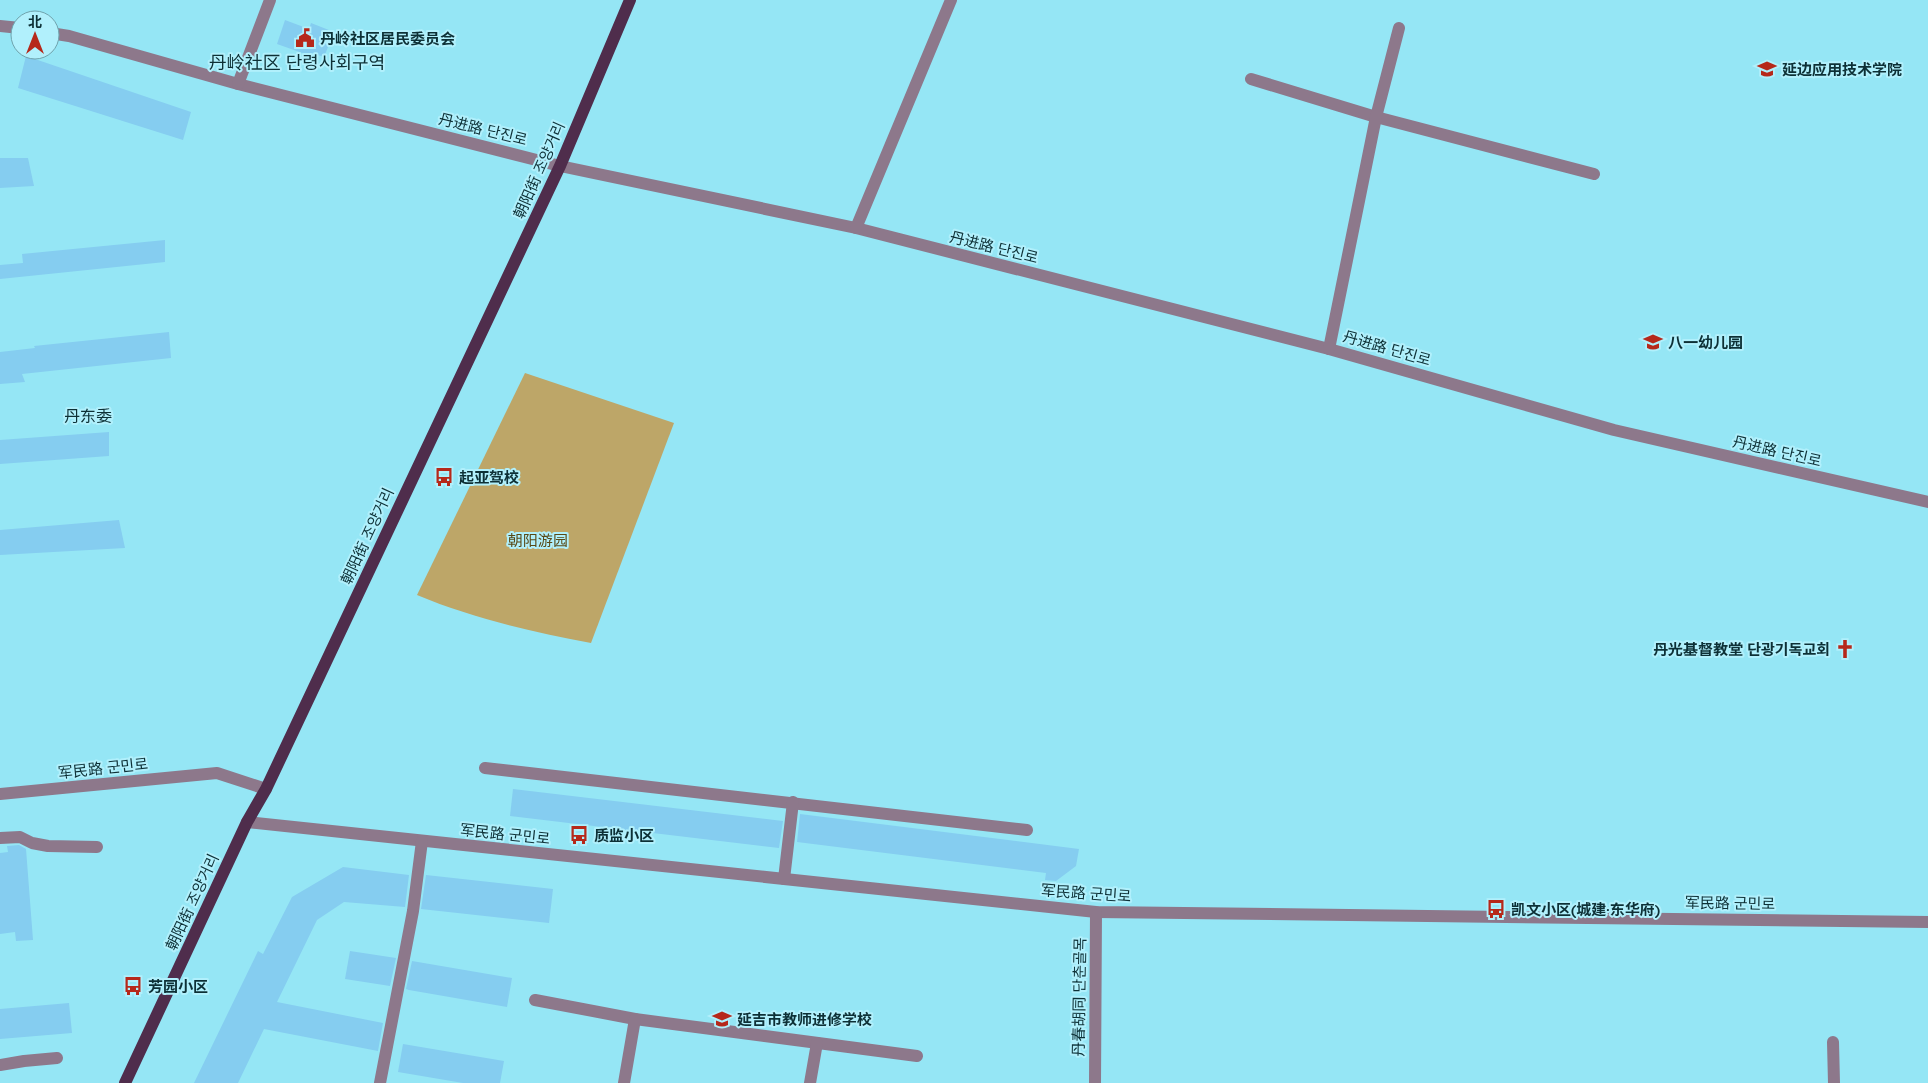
<svg xmlns="http://www.w3.org/2000/svg" width="1928" height="1083" font-family="Quicksand,'Noto Sans SC','Noto Sans KR',sans-serif">
<style>
.green{fill:#bda668}
.building{fill:#85cdf0}
.lines{fill:none;stroke-linecap:round;stroke-linejoin:round}
.minor{stroke:#8d788b;stroke-width:12}
.major{stroke:#4f2d4c;stroke-width:12}
.labels{text-anchor:middle;dominant-baseline:central;stroke-width:4;stroke-linejoin:round;paint-order:stroke}
.poi-label{font-size:15px;font-weight:bold;fill:#0d3036;stroke:#b1f0fc;text-anchor:start}
.street-label{font-size:15px;fill:#0d3036;stroke:#b1f0fc}
.park-label{font-size:15px;fill:#594917;stroke:#b1f0fc}
.neighbourhood-label{font-size:16px;fill:#0d3036;stroke:#b1f0fc}
.quarter-label{font-size:18px;fill:#0d3036;stroke:#b1f0fc}
</style>
<rect width="100%" height="100%" fill="#95e6f5"/>
<!-- green -->
<path class="green" d="M525 373 674 423 591 643C532 632 472 618 417 595Z"/>
<!-- building -->
<g class="building">
<polygon points="285,20 309,29 311,23 334,32 324,57 312,53 311,56 277,44"/>
<polygon points="26,56 191,112 183,140 18,88"/>
<polygon points="0,158 28,158 34,186 0,188"/>
<polygon points="165,240 165,262 0,279 0,265 23,263 22,254"/>
<polygon points="169,332 171,358 22,374 25,382 0,384 0,352 35,348 34,346"/>
<polygon points="109,432 109,456 0,464 0,440"/>
<polygon points="119,520 125,548 0,555 0,530"/>
<polygon points="513,789 783,821 779,848 510,816"/>
<polygon points="800,814 1079,849 1076,866 1056,881 1045,880 1046,873 797,842"/>
<polygon points="19,845 26,849 33,940 16,941 15,932 0,934 0,853 8,852 7,846"/>
<polygon points="343,867 409,875 405,907 344,902 317,920 277,1002 383,1023 378,1051 264,1029 238,1083 194,1083 258,951 263,954 292,897"/>
<polygon points="426,875 553,889 549,923 421,909"/>
<polygon points="350,951 396,958 390,986 345,979"/>
<polygon points="412,961 512,978 507,1007 409,990 406,989"/>
<polygon points="69,1003 72,1033 0,1039 0,1009"/>
<polygon points="403,1044 504,1061 500,1083 463,1083 398,1072"/>
</g>
<g class="lines">
<!-- minor -->
<g class="minor">
<polyline points="0,26 20,28"/>
<polyline points="50,33 69,36 238,84 560,166 856,228 1329,349 1614,430 1928,502"/>
<polyline points="1251,79 1376,117 1594,174"/>
<polyline points="238,84 270,0"/>
<polyline points="856,228 951,0"/>
<polyline points="1329,349 1376,117 1399,28"/>
<polyline points="485,768 1027,830"/>
<polyline points="0,794 217,773 266,789"/>
<polyline points="247,822 1096,912 1928,922"/>
<polyline points="0,838 20,837 32,843 48,846 97,847"/>
<polyline points="784,879 793,802"/>
<polyline points="535,1000 635,1019 917,1056"/>
<polyline points="1833,1042 1834,1083"/>
<polyline points="0,1065 24,1061 57,1058"/>
<polyline points="380,1083 413,911 422,841"/>
<polyline points="624,1083 635,1019"/>
<polyline points="810,1083 817,1043"/>
<polyline points="1095,1083 1096,912"/>
</g>
<!-- major -->
<polyline class="major" points="125,1083 247,822 266,789 560,166 630,0"/>
</g>
<!-- icons -->
<defs>
<g id="civic-bare" transform="scale(1.5)"><path d="M-.6-6.5H3V-4.5H.6V-3L4-1V1h2V6H-6V1h2V-1L-.6-3ZM-1.2 2.5V6h2.4V2.5Z" fill="#b6281a" stroke="#b1f0fc" stroke-width="2.5" paint-order="stroke"/></g>
<g id="university-bare" transform="scale(1.5)"><path d="M0-5L7-2L0 1L-7-2ZM-4 1L0 2.5L4 1V4Q0 6-4 4Z" fill="#b6281a" stroke="#b1f0fc" stroke-width="2.5" paint-order="stroke"/></g>
<g id="school-bare" transform="scale(1.5)"><path d="M0-5L7-2L0 1L-7-2ZM-4 1L0 2.5L4 1V4Q0 6-4 4Z" fill="#b6281a" stroke="#b1f0fc" stroke-width="2.5" paint-order="stroke"/></g>
<g id="bus-bare" transform="scale(1.5)"><path d="M-5-6H5V4H4V6H2V4H-2V6H-4V4H-5ZM-3.5-4V0h7V-4ZM-3.5 1.2v1.5H-2V1.2ZM2 1.2v1.5H3.5V1.2Z" fill="#b6281a" stroke="#b1f0fc" stroke-width="2.5" paint-order="stroke"/></g>
<g id="church-bare" transform="scale(1.5)"><path d="M-1.2-6h2.4v3.5h3.3v2.4h-3.3V6h-2.4V-.1h-3.3v-2.4h3.3Z" fill="#b6281a" stroke="#b1f0fc" stroke-width="2.5" paint-order="stroke"/></g>
</defs>
<g fill-rule="evenodd">
<use href="#civic-bare" x="305" y="38"/>
<use href="#university-bare" x="1767" y="69"/>
<use href="#school-bare" x="1653" y="342"/>
<use href="#bus-bare" x="444" y="477"/>
<use href="#church-bare" x="1845" y="649"/>
<use href="#bus-bare" x="579" y="835"/>
<use href="#bus-bare" x="1496" y="909"/>
<use href="#bus-bare" x="133" y="986"/>
<use href="#school-bare" x="722" y="1019"/>
</g>
<g class="labels">
<!-- poi labels -->
<g class="poi-label">
<text x="320" y="38">丹岭社区居民委员会</text>
<text x="1782" y="69">延边应用技术学院</text>
<text x="1668" y="342">八一幼儿园</text>
<text x="459" y="477">起亚驾校</text>
<text x="1830" y="649" text-anchor="end">丹光基督教堂 단광기독교회</text>
<text x="594" y="835">质监小区</text>
<text x="1511" y="909">凯文小区(城建·东华府)</text>
<text x="148" y="986">芳园小区</text>
<text x="737" y="1019">延吉市教师进修学校</text>
</g>
<!-- street labels -->
<g class="street-label">
<text transform="translate(483 129) rotate(14)">丹进路 단진로</text>
<text transform="translate(539 170) rotate(-66)">朝阳街 조양거리</text>
<text transform="translate(994 247) rotate(14)">丹进路 단진로</text>
<text transform="translate(1387 348) rotate(16)">丹进路 단진로</text>
<text transform="translate(1777 451) rotate(13)">丹进路 단진로</text>
<text transform="translate(367 536) rotate(-65)">朝阳街 조양거리</text>
<text transform="translate(103 768) rotate(-6)">军民路 군민로</text>
<text transform="translate(505 834) rotate(6)">军民路 군민로</text>
<text transform="translate(1086 893) rotate(4)">军民路 군민로</text>
<text transform="translate(192 902) rotate(-65)">朝阳街 조양거리</text>
<text transform="translate(1730 903) rotate(1)">军民路 군민로</text>
<text transform="translate(1079 997) rotate(-89)">丹春胡同 단춘골목</text>
</g>
<!-- park labels -->
<g class="park-label">
<text x="538" y="540">朝阳游园</text>
</g>
<!-- neighbourhood labels -->
<g class="neighbourhood-label">
<text x="88" y="416">丹东委</text>
</g>
<!-- quarter labels -->
<g class="quarter-label">
<text x="297" y="62">丹岭社区 단령사회구역</text>
</g>
</g>
<!-- north arrow -->
<g transform="translate(35 35)"><circle r="24" fill="#b1f0fc" stroke="#6fa3ad"/>
<path d="M0-4L9 19L0 12L-9 19Z" fill="#b6281a"/>
<text y="-8" font-size="14" font-weight="bold" text-anchor="middle" fill="#0d3036">北</text>
</g>
</svg>
